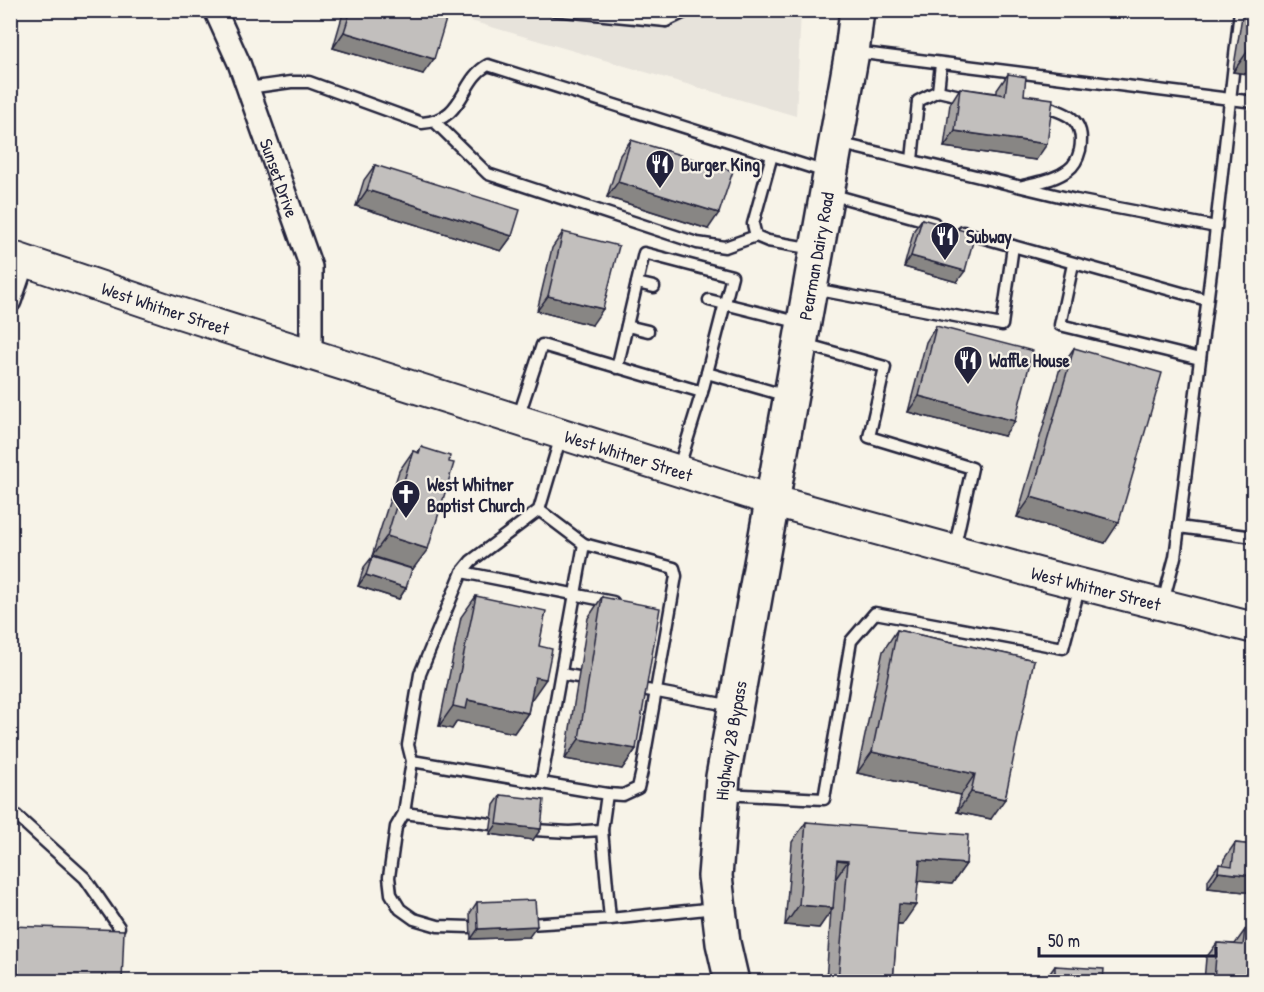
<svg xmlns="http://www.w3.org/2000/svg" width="1264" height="992" font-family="'Patrick Hand',sans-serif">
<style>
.built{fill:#e7e3db}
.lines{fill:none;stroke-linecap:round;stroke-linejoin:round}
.service-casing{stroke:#22223b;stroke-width:15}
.minor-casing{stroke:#22223b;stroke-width:26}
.secondary-casing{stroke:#22223b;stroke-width:34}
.trunk-casing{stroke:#22223b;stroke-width:38}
.service{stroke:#f7f3e8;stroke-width:10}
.minor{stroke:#f7f3e8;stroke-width:21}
.secondary{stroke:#f7f3e8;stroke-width:30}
.trunk{stroke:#f7f3e8;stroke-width:33}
.wall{fill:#a7a4a3;stroke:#22223b;stroke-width:1.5}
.shaded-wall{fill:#888684;stroke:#22223b;stroke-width:1.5}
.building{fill:#c2bfbd;stroke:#22223b;stroke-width:1.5}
.labels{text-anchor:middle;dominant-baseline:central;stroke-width:4.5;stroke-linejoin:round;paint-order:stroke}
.poi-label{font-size:18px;font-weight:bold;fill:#22223b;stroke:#f7f3e8;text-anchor:start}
.street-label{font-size:18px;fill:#22223b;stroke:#f7f3e8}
</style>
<rect width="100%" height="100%" fill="#f7f3e8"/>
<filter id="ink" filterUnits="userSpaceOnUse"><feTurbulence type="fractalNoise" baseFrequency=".0167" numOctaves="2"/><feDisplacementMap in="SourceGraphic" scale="12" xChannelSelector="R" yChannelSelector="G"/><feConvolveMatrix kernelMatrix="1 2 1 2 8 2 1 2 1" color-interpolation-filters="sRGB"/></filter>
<g filter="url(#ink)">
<!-- built -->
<polygon class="built" points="437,11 801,11 796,116"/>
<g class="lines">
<!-- service casing -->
<g class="service-casing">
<g id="service">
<polyline points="553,10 666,21"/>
<polyline points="661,20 666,21 689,10"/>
<polyline points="855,52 1254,102"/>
<path d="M248 88 291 82H309L422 123C465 120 460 80 488 65L826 172"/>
<polyline points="938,91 969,98"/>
<polyline points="435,122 488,174 697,243 725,247 756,236"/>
<polyline points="838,143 1076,200 1216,227"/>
<polyline points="772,155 753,224 756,236 768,241 814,249"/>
<polyline points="912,160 918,101 938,91 941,64"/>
<path d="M1023 186C1038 182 1055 180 1068 170 1074 166 1078 158 1080 150 1086 118 1065 112 1039 105"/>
<polyline points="830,194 934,223"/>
<polyline points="1013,246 1207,300"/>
<polyline points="1073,264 1060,325 1200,359"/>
<polyline points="637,283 654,287"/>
<polyline points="814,289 1002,325 1013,246 963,232"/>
<polyline points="709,300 801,323"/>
<polyline points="627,326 648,331"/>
<polyline points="804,344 885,367 869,437 972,468 954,550"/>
<polyline points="617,368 644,253 732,276 702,392"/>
<polyline points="707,373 787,396"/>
<polyline points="518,418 542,345 702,392 678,470"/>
<polyline points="539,510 584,544 674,568 676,576 642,771 638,788 623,795 607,794"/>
<polyline points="1179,527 1254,537"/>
<polyline points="462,572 613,602"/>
<polyline points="1163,602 1175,557 1179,527 1211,272 1240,10"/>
<polyline points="561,674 578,677"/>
<polyline points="636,688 733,706"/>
<polyline points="412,761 607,794 602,830 610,919 716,908"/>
<polyline points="541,783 584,544"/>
<polyline points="723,794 824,799 851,641 875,613 1063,648 1080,585"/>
<polyline points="10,810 85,878 119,927"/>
<polyline points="404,813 491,824"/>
<polyline points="534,830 569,832 602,830"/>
<polyline points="529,924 610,919"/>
<polyline points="470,927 438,926 414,919 400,909 391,894 389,877 396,827 404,813 412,761 408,745 420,674 462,572 471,561 539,510 561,436"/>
</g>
</g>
<!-- minor casing -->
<g class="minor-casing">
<g id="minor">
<path id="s1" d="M215 10 239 63 311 267V353"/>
<polyline points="10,301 24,260"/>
</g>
</g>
<!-- secondary casing -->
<g class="secondary-casing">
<g id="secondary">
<path id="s2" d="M10 256 170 310 774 501 1037 573 1254 628"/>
</g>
</g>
<!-- trunk casing -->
<g class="trunk-casing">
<g id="trunk">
<path id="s3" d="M732 982 723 943 715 876 723 777 852 52 857 10"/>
</g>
</g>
<!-- service -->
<use href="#service" class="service"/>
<!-- minor -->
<use href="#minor" class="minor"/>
<!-- secondary -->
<use href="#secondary" class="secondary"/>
<!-- trunk -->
<use href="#trunk" class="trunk"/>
</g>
<!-- wall -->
<g class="wall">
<polygon points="344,10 429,10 423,74 333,48"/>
<polygon points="1243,10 1254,10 1254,75 1233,72"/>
<polygon points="1008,74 1024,95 1036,160 944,147 950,104 960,88 997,93 997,90"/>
<polygon points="631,140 708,229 607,197 620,155"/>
<polygon points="375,165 512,236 501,251 356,206 364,180"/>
<polygon points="922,219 957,282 904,267 914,230"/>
<polygon points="563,232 592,325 537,311 552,248"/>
<polygon points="936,326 1004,436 908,412 926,342"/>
<polygon points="1074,348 1105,543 1017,517 1060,368"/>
<polygon points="421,447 413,569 372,556 399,471 413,451 417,453"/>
<polygon points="372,557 406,588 399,599 358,586 364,567"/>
<polygon points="476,596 539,646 532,699 531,699 528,713 514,733 457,721 452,729 439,726 461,617"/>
<polygon points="602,597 636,749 622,769 565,759 588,618"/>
<polygon points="897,630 1034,660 991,819 957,812 961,795 857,773 883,651"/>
<polygon points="501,795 533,840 490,834 494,805"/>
<polygon points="806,822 966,864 952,884 919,881 902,925 897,925 893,981 826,981 831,910 819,928 785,925 792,842"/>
<polygon points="1235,843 1254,845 1254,893 1208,888 1208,880 1219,864 1223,865 1224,859"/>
<polygon points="477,902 529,937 471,939 470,913"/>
<polygon points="1245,930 1254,981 1204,981 1206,958 1217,943 1235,944"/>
<polygon points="1055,966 1103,981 1048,981 1048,976"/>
</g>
<!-- shaded-wall -->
<g class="shaded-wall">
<polygon points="344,32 434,59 423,74 333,48"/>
<polygon points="1247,52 1254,53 1254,75 1233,72"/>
<polygon points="955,131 1047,144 1036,160 944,147"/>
<polygon points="618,182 719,213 708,229 607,197"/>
<polygon points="367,190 512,236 501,251 356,206"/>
<polygon points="911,256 965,271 957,282 904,267"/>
<polygon points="548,296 603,309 592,325 537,311"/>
<polygon points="919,396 1015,421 1004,436 908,412"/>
<polygon points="1031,497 1119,522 1105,543 1017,517"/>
<polygon points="387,536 428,549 413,569 372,556"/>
<polygon points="366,575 406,588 399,599 358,586"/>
<polygon points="535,677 546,679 532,699 521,697"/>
<polygon points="468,700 528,713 514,733 457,721 452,729 439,726 453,706"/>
<polygon points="579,739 636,749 622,769 565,759"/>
<polygon points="872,752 975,774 961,795 857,773"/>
<polygon points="971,792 1005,799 991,819 957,812"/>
<polygon points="497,824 541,829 533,840 490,834"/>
<polygon points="837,860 848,861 834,881"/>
<polygon points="920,860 966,864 952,884 906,880"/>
<polygon points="1218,872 1254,876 1254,893 1208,888"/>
<polygon points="899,904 916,905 902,925 885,924"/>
<polygon points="799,905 833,908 819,928 785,925"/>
<polygon points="537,926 529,937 471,939 478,929"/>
</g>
<!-- building -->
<g class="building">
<polygon points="351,10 429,10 447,16 434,59 344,32"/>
<polygon points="1254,12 1254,53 1247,52"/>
<polygon points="1008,74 1026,77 1024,95 1053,99 1047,144 955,131 960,88 1005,95"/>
<polygon points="631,140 733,171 719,213 618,182"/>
<polygon points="375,165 520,210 512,236 367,190"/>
<polygon points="922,219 975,234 965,271 911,256"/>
<polygon points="563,232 619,246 603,309 548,296"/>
<polygon points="936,326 1033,351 1015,421 919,396"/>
<polygon points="1074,348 1162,373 1119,522 1031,497"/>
<polygon points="421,447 450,456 449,462 454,463 428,549 387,536 413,451 419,453"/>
<polygon points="372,557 412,569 406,588 366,575"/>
<polygon points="476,596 546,611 539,646 552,649 546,679 535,677 528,713 468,700 466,709 453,706"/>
<polygon points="602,597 660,608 636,749 579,739"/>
<polygon points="897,630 1034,660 1005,799 971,792 975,774 872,752"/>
<polygon points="501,795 544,800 541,829 497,824"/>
<polygon points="806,822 968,835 966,864 920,860 916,905 899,904 893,981 838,981 848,861 837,860 833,908 799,905"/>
<polygon points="1235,843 1254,845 1254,876 1218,872 1219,864 1232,866"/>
<polygon points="535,900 537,926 478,929 477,902"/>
<polygon points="10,926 124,930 122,981 10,981"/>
<polygon points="1245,930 1254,930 1254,981 1214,981 1217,943 1243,945"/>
<polygon points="1055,966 1104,969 1103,981 1055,981"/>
</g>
</g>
<!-- icons -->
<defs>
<g id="restaurant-pin" transform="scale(1.5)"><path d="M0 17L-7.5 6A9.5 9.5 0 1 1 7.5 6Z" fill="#22223b" stroke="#f7f3e8"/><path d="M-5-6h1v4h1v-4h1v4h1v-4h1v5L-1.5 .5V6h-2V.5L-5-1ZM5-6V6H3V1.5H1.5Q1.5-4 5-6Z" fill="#fff"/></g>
<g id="church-pin" transform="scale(1.5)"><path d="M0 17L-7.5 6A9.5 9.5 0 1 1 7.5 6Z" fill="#22223b" stroke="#f7f3e8"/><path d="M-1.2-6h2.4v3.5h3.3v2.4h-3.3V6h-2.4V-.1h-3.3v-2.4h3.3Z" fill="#fff"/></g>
</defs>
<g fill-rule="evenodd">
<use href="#restaurant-pin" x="660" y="164"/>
<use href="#restaurant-pin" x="945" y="236"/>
<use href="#restaurant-pin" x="968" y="360"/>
<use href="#church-pin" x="406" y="494"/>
</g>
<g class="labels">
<!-- poi labels -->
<g class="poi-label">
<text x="681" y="164">Burger King</text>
<text x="966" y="236">Subway</text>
<text x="989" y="360">Waffle House</text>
<text x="427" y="484">West Whitner<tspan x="427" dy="21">Baptist Church</tspan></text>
</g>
<!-- street labels -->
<g class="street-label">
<text stroke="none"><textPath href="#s1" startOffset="180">Sunset Drive</textPath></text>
<text stroke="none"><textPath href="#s3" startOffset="736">Pearman Dairy Road</textPath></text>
<text stroke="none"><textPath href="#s2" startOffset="164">West Whitner Street</textPath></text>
<text stroke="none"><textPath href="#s2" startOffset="650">West Whitner Street</textPath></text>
<text stroke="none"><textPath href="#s2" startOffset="1136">West Whitner Street</textPath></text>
<text stroke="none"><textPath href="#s3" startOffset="244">Highway 28 Bypass</textPath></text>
</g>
</g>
<!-- margin -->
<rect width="1264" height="992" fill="none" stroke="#f7f3e8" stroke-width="36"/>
<rect x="18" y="18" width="1228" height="956" fill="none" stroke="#22223b" stroke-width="2" filter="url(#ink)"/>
<!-- scale -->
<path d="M1039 947v9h177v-9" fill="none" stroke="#22223b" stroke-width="3"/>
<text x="1048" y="947" font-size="18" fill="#22223b" stroke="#f7f3e8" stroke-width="4.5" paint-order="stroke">50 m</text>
</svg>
